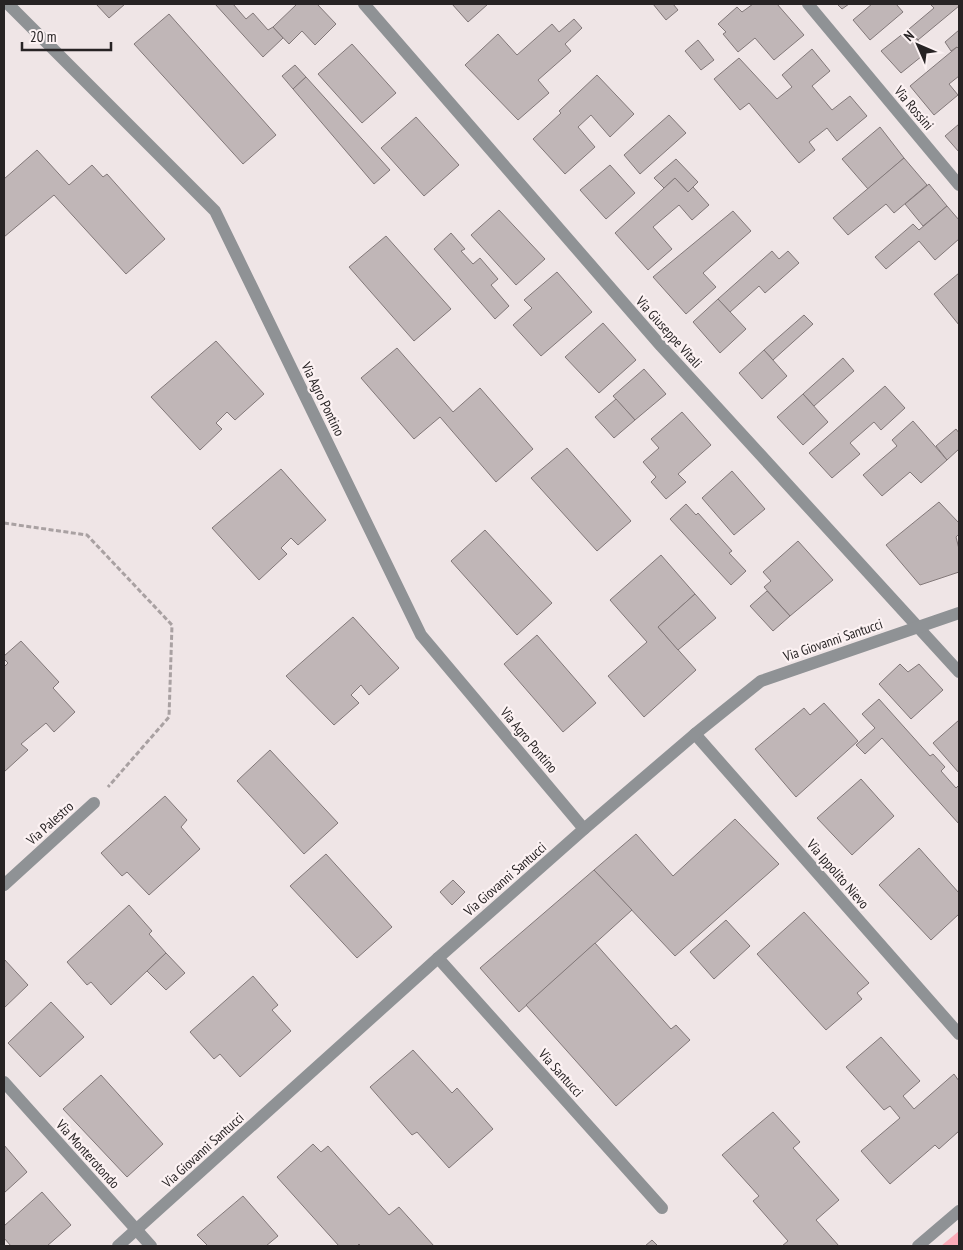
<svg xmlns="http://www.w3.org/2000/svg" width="963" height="1250" font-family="'PT Sans Narrow',sans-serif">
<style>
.green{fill:#fbabb8}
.building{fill:#c0b6b7;stroke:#827879}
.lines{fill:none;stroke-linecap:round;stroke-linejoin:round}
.path{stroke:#a9a1a2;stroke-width:3;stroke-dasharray:5 2.5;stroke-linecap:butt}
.minor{stroke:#8f9295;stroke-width:12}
.labels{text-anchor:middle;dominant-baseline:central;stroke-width:4.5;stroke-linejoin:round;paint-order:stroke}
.street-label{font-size:14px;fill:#272324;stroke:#fcf2f3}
</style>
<rect width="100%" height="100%" fill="#efe5e6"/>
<!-- green -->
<polygon class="green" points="959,1231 959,1246 941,1246"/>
<!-- building -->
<g class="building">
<polygon points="96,4 125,4 109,18"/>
<polygon points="215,4 233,4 246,19 253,13 268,30 273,27 283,38 263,57"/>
<polygon points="297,4 317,4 336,24 315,45 302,31 289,44 273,27"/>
<polygon points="452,4 488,4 468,22"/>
<polygon points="653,4 673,4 678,10 666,20"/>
<polygon points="753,4 777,4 804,35 774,60 755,38 738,52 723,34 726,32 718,24 737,7 742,12"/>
<polygon points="837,4 849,4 842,9"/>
<polygon points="872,4 896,4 903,12 870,40 853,20"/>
<polygon points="930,4 959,4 959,6 918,40 909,29 934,8"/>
<polygon points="169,14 276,135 243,164 134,44"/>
<polygon points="574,19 582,28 565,44 571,51 538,80 549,93 518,120 465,65 498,34 517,55 552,24 559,32"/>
<polygon points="909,29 927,52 901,73 881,51"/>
<polygon points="959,30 959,49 957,47 951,51 945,42"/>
<polygon points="698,40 714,60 701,70 685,51"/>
<polygon points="352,44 396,93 362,123 318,74"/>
<polygon points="957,47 959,49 959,76 949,84 958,95 934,115 910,86"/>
<polygon points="812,49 830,71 812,86 832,110 850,96 867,116 837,141 827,128 809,142 815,150 799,163 749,103 740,110 714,79 739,58 777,99 792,87 782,75"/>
<polygon points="295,65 306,77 293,89 282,76"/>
<polygon points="597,75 634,114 610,137 591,115 578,127 595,147 565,174 533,139 561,113 559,111"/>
<polygon points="306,77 390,170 374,184 293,89"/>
<polygon points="669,115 686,133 640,174 624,155"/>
<polygon points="416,117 459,165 424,196 381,148"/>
<polygon points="959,124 959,152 945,136"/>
<polygon points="880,127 904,158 868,189 842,159"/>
<polygon points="37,150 69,185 92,165 103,177 107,174 165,239 126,274 54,195 4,237 4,179"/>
<polygon points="904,158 927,185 894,213 886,204 848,235 833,218"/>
<polygon points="676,159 698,182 688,192 675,178 664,188 654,178"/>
<polygon points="610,165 635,193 606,219 580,190"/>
<polygon points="675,178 688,192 693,187 709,205 692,220 679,205 653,227 672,249 648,270 615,233"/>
<polygon points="929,184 947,206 923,226 905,204"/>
<polygon points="947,206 959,220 959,239 935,260 919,241 886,269 875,257 913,224 919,230"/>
<polygon points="499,210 545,259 516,285 471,235"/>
<polygon points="733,211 751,231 703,273 716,287 686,314 653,277"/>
<polygon points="451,233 465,249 461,251 473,264 480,258 498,279 491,285 509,306 495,319 434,249"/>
<polygon points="386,236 451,309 414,341 349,267"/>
<polygon points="772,251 779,259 788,251 799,263 765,293 759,286 730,312 718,299"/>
<polygon points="557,272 592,312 541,356 513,325 532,308 524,300"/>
<polygon points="959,273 959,325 934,294"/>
<polygon points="718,299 746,329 720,353 693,322"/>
<polygon points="804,315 813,324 773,360 764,350"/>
<polygon points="603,323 636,360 599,393 565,357"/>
<polygon points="216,341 264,394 235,420 227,412 216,423 222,429 200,450 151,397"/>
<polygon points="397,348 453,412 480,388 533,449 496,482 440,417 414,439 361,378"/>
<polygon points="764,350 787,376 762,399 739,373"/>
<polygon points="843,358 854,371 814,406 803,394"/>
<polygon points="644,369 666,394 635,420 613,396"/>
<polygon points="885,386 905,408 881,430 874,422 850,443 860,454 832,478 809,453"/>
<polygon points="803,394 828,422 803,445 777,417"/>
<polygon points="616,399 635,420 614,438 595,417"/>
<polygon points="682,412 711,445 678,474 686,482 666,499 651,482 656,477 643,462 659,448 651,439"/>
<polygon points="913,421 947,460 921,483 910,472 882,496 863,475 897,446 892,440"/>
<polygon points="956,429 959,433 959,449 947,460 936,446"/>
<polygon points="567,448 631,521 597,551 531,478"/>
<polygon points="281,469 326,520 298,545 291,538 281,548 287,554 259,580 212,528"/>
<polygon points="732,471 765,509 734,535 702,498"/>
<polygon points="939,502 959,523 959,534 956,537 959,549 959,572 920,585 886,545"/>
<polygon points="686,504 696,515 698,513 732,551 729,553 746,571 731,585 670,519"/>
<polygon points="485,530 552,603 517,635 451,561"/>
<polygon points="798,541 833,580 790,616 764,587 771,581 763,572"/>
<polygon points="661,555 695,594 658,627 696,670 644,717 608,676 647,642 610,600"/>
<polygon points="767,591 790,616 773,631 750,606"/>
<polygon points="695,594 716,618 678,650 658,627"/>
<polygon points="353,617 399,668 369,695 361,685 351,695 359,703 334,725 286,676"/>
<polygon points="537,635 596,703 563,732 504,664"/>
<polygon points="21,641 59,682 53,688 75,712 54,732 46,723 21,744 28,750 4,772 4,667 8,663 4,659 4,656"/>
<polygon points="900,664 908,672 919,664 943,690 911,719 879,684"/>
<polygon points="879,699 930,756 933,754 945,767 941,771 956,788 959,785 959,824 882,738 865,754 856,745 875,728 862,714"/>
<polygon points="824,703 858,741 796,797 755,749 804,708 810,715"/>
<polygon points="959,720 959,773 933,743"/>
<polygon points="270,750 338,823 304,854 237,781"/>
<polygon points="861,779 894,816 852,855 817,818"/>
<polygon points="165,796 187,820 181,827 200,849 149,895 127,872 122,876 101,853"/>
<polygon points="735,819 779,864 675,956 594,870 636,834 673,876"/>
<polygon points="919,848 959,893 959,914 931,940 879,885"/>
<polygon points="326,854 392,927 357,958 290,886"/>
<polygon points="594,870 632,910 519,1012 480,968"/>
<polygon points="453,880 465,892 452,905 440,892"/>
<polygon points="129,905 152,931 149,934 166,953 111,1005 91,982 87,985 67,962"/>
<polygon points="804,912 869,983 857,993 862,999 826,1030 757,954"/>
<polygon points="726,920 750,946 714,979 690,952"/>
<polygon points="595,943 671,1029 676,1025 690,1040 616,1106 526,1005"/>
<polygon points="166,953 185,973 166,990 147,971"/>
<polygon points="4,959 28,985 4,1008"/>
<polygon points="253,976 278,1005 272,1010 291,1031 240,1077 220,1054 214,1059 190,1032"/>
<polygon points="51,1002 84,1037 40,1077 8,1043"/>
<polygon points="881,1037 920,1081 903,1096 914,1109 954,1074 959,1081 959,1131 939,1149 935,1145 890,1184 861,1151 900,1118 890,1106 884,1110 846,1067"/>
<polygon points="413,1050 452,1093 457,1088 493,1129 449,1168 417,1132 412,1135 370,1087"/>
<polygon points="101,1075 163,1144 127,1177 63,1109"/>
<polygon points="773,1112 800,1142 793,1148 839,1200 816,1220 839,1246 782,1246 788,1241 753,1201 759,1196 722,1155"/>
<polygon points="313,1144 321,1152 328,1146 389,1215 399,1207 434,1246 361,1246 359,1244 357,1246 339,1246 277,1177"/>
<polygon points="4,1145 27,1172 4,1193"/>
<polygon points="42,1192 71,1225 47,1246 11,1246 4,1238 4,1226"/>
<polygon points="243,1196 278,1236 266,1246 208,1246 197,1235"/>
<polygon points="652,1240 658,1246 645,1246"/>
</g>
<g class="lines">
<!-- path -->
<polyline class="path" points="4,523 87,535 172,625 169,717 108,787"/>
<!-- minor -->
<g class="minor">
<polyline points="8,4 215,211 421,635 584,829"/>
<polyline points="364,4 661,346 959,672"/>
<polyline points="808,4 959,185"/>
<polyline points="695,734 959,1034"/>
<polyline points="4,885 94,803"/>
<polyline points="438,958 662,1208"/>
<polyline points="4,1082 151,1246"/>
<polyline points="118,1246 438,958 584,829 695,734 761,681 959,613"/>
<polyline points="918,1246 959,1211"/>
</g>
</g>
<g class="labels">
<!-- street labels -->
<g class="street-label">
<text transform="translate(914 108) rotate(50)">Via Rossini</text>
<text transform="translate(669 332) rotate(48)">Via Giuseppe Vitali</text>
<text transform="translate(323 399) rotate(64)">Via Agro Pontino</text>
<text transform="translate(833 640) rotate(-19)">Via Giovanni Santucci</text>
<text transform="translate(529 740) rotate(50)">Via Agro Pontino</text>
<text transform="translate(50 823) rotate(-42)">Via Palestro</text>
<text transform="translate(838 874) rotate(49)">Via Ippolito Nievo</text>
<text transform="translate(505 879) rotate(-41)">Via Giovanni Santucci</text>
<text transform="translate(561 1073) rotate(48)">Via Santucci</text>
<text transform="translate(203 1150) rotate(-42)">Via Giovanni Santucci</text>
<text transform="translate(88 1154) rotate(48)">Via Monterotondo</text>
</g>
</g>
<!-- border -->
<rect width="963" height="1250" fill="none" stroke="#272324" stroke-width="10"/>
<!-- north arrow -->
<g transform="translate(918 45) rotate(315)" stroke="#fcf2f3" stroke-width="4" paint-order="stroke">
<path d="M0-4L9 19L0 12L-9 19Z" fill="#272324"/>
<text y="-8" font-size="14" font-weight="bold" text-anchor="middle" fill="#272324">N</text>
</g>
<!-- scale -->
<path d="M22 42v8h89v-8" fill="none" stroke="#272324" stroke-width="2.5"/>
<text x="30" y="42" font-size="15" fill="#272324" stroke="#fcf2f3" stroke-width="4" paint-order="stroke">20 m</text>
</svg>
